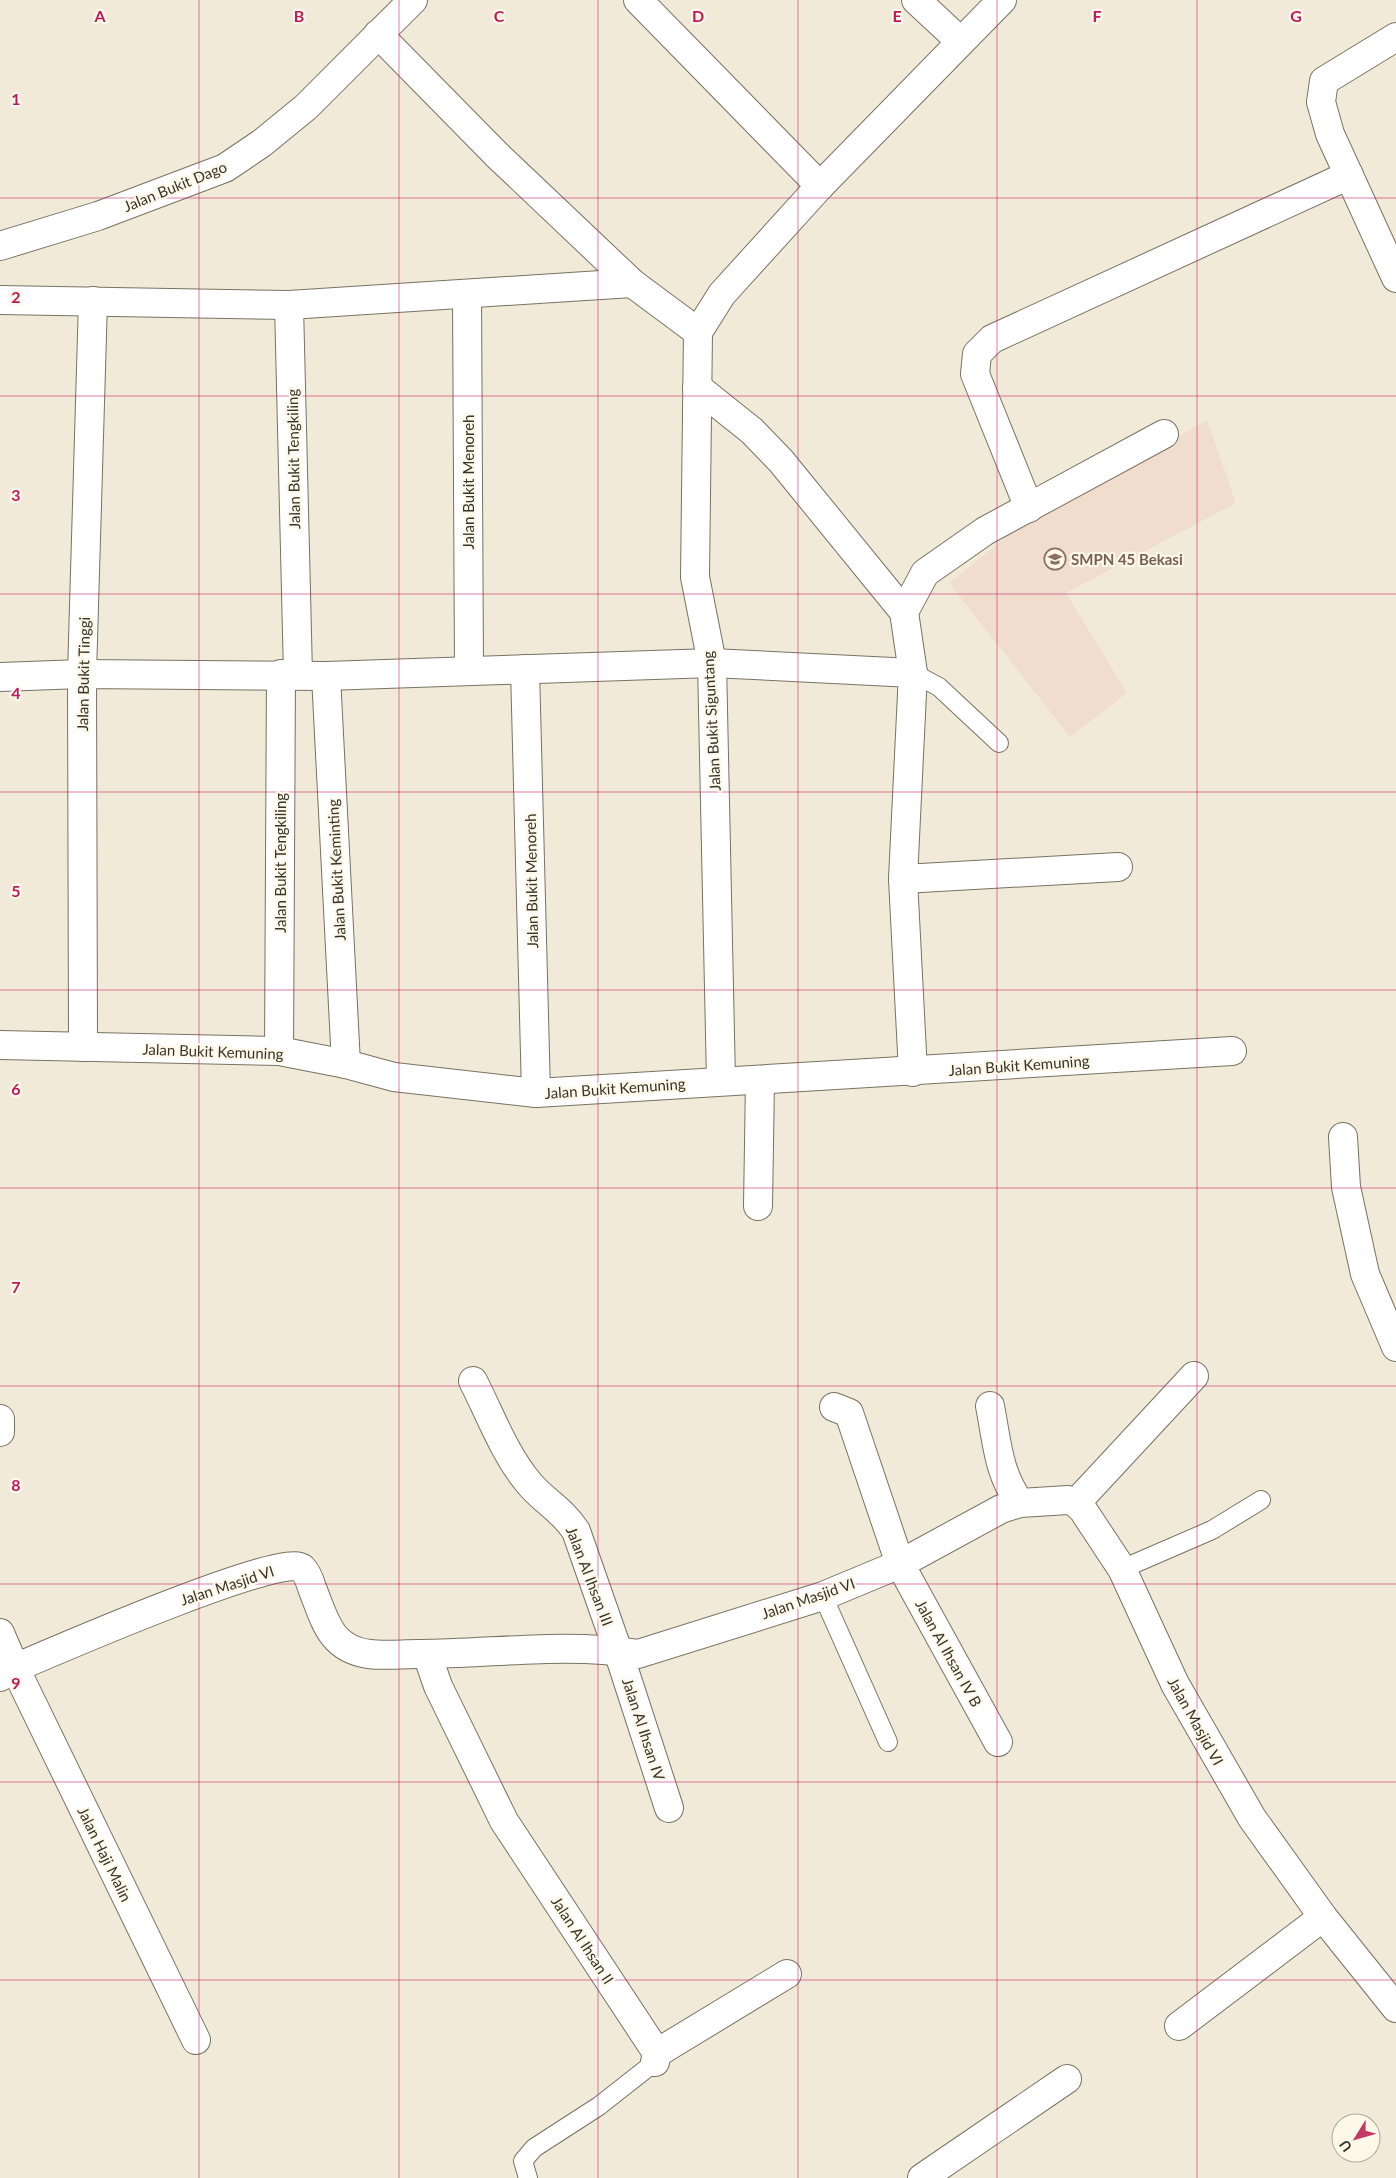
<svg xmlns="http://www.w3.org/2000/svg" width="1396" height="2178" font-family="Lato,sans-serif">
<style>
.education{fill:#f1ddce}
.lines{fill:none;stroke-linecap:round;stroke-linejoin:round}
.lane-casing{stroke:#797262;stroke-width:20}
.street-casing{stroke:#797262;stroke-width:30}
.lane{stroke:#fff;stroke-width:18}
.street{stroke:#fff;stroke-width:28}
.grid{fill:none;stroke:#c2185b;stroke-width:1;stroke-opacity:0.55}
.labels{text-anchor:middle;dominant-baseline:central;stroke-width:4.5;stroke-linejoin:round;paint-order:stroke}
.street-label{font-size:15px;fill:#36332c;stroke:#fef8e9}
.education-label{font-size:15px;font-weight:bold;fill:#785e54;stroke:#fef8e9;text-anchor:start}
.grid-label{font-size:16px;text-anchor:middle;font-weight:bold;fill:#c2185b;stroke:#fef8e9;stroke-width:4.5;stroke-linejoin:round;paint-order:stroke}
</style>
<rect width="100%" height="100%" fill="#f2ead8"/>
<!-- education -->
<polygon class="education" points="1207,420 1236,503 1066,593 1127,693 1070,737 949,583 1009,535"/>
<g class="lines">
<!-- lane casing -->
<g class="lane-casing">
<g id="lane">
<polyline points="913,673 939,687 999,743"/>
<polyline points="1122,1569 1212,1530 1261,1500"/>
<polyline points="823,1596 888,1742"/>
<polyline points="528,2178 523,2161 534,2148 599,2106 655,2062"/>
</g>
</g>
<!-- street casing -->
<g class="street-casing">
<g id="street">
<polyline points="638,0 820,186"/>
<polyline points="916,0 960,41"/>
<polyline points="378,34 497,155 632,283 698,332"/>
<polyline points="1396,37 1324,81 1321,102 1330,134 1396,278"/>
<polyline points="0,246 98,216 225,168 262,143 306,107 413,0"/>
<polyline points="467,294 469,670"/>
<polyline points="0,300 289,305 632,283"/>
<polyline points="289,305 298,674"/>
<polyline points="698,332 695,577 712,663 721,1081"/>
<polyline points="698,332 722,294 820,186 1002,0"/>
<polyline points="697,387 752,431 781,461 904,612 913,673 903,879 913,1072"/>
<polyline points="1029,508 975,374 977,354 992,339 1349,175"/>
<polyline points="904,612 925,573 985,531 1164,434"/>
<polyline points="525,669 536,1093"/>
<polyline points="326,676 346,1064"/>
<polyline points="0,677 82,674 326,676 712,663 913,673"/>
<polyline points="903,879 1118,867"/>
<polyline points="0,1045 279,1051 346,1064 394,1077 536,1093 1232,1051"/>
<polyline points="83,1047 82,674 93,301"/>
<polyline points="279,1051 281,674"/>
<polyline points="1343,1137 1346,1187 1365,1274 1396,1347"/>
<polyline points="758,1206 760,1081"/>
<path d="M473 1381C490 1414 504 1453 528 1482 543 1501 561 1508 576 1531L618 1651 669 1808"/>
<path d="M990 1406C997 1442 998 1473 1020 1503"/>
<polyline points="834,1407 849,1413 900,1564 998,1742"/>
<polyline points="0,1419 0,1432"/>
<polyline points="1076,1503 1194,1376"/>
<polyline points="0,1633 15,1668 196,2040"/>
<polyline points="427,1654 438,1686 504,1821 657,2053 655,2062"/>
<path d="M0 1677 15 1668C48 1654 284 1551 302 1568 307 1573 310 1581 312 1588 325 1620 330 1649 369 1654 385 1656 402 1654 419 1654 491 1654 566 1642 638 1654L823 1596 900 1564 1001 1509 1020 1503 1068 1500 1076 1503 1083 1510 1122 1569 1175 1684 1252 1818 1323 1917 1396 2008"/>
<polyline points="1179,2026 1323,1917"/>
<polyline points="657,2053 787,1974"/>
<polyline points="922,2178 1067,2079"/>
</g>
</g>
<!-- lane -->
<use href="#lane" class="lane"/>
<!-- street -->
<use href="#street" class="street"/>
</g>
<!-- grid -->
<path class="grid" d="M199 0V2178M399 0V2178M598 0V2178M798 0V2178M997 0V2178M1197 0V2178M0 198H1396M0 396H1396M0 594H1396M0 792H1396M0 990H1396M0 1188H1396M0 1386H1396M0 1584H1396M0 1782H1396M0 1980H1396"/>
<!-- icons -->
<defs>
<g id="school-ring" transform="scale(1.125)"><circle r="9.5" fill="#fef8e9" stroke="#8d6e63" stroke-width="1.5"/><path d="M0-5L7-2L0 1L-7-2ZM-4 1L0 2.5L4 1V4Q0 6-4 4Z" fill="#8d6e63"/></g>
</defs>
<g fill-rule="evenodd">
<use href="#school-ring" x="1055" y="559"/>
</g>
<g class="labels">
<!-- street labels -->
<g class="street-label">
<text transform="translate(175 186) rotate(-22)">Jalan Bukit Dago</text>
<text transform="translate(293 459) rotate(-91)">Jalan Bukit Tengkiling</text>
<text transform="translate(468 482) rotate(-90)">Jalan Bukit Menoreh</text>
<text transform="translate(83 674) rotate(-89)">Jalan Bukit Tinggi</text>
<text transform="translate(711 721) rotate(-93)">Jalan Bukit Siguntang</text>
<text transform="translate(280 863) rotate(-90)">Jalan Bukit Tengkiling</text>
<text transform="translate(336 870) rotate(-93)">Jalan Bukit Keminting</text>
<text transform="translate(531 881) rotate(-91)">Jalan Bukit Menoreh</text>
<text transform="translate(213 1051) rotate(2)">Jalan Bukit Kemuning</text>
<text transform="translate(1019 1065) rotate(-4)">Jalan Bukit Kemuning</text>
<text transform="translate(615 1088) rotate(-4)">Jalan Bukit Kemuning</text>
<text transform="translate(590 1576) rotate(69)">Jalan Al Ihsan III</text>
<text transform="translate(227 1585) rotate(-18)">Jalan Masjid VI</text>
<text transform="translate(808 1598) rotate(-19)">Jalan Masjid VI</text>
<text transform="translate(949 1653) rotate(61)">Jalan Al Ihsan IV B</text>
<text transform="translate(1196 1721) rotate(61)">Jalan Masjid VI</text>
<text transform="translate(644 1729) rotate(72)">Jalan Al Ihsan IV</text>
<text transform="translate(105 1854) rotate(64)">Jalan Haji Malin</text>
<text transform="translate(583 1940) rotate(57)">Jalan Al Ihsan II</text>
</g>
<!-- education labels -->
<g class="education-label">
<text x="1071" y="559">SMPN 45 Bekasi</text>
</g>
</g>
<g class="grid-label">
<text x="100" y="22">A</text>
<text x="299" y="22">B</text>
<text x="499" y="22">C</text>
<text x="698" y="22">D</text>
<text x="897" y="22">E</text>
<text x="1097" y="22">F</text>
<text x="1296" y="22">G</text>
<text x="16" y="105">1</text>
<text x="16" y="303">2</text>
<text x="16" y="501">3</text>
<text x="16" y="699">4</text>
<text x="16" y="897">5</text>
<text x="16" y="1095">6</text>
<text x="16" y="1293">7</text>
<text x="16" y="1491">8</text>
<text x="16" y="1689">9</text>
</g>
<!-- north arrow -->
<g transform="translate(1356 2138) rotate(233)"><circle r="24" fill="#fef8e9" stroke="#aea99d"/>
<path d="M0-4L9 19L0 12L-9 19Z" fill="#c63866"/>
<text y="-8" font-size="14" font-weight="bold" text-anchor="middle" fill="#36332c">U</text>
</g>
</svg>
